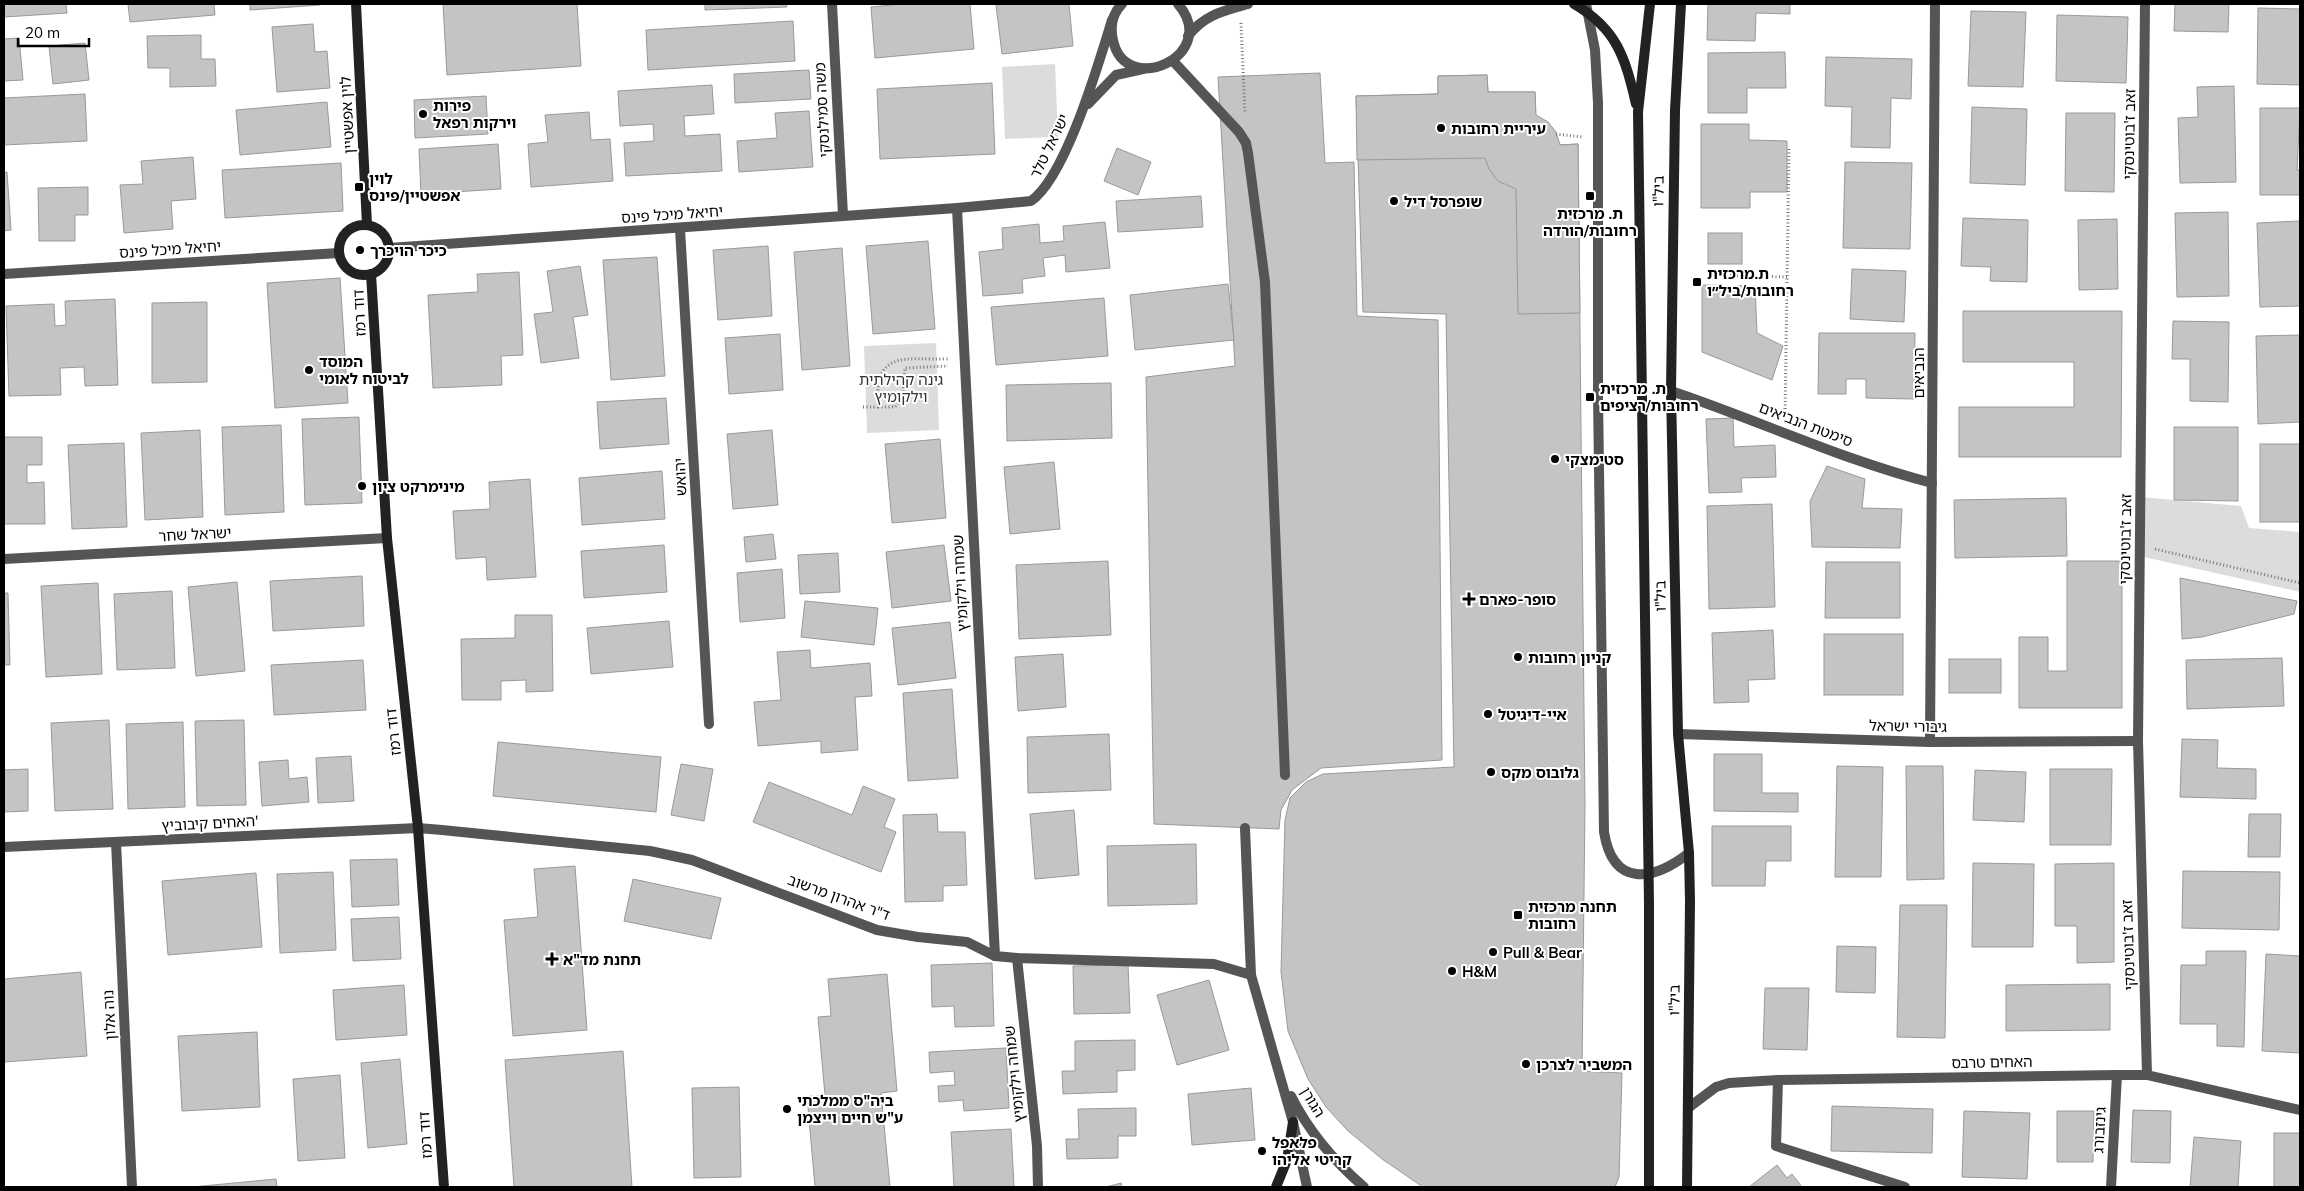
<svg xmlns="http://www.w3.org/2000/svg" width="2304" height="1191" font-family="Mulish,'Noto Sans Hebrew',sans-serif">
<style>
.green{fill:#dcdcdc}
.building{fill:#c4c4c4;stroke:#999}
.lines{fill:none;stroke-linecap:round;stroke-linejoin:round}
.path{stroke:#777;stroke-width:3;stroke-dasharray:1 2.5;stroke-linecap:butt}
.lane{stroke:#555;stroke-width:10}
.street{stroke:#555;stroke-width:10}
.secondary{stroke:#222;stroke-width:10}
.poi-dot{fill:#000;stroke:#fff;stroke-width:2}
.labels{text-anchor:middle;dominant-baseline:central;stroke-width:4;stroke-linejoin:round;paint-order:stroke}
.poi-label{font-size:15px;font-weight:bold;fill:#000;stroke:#fff;text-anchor:start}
.street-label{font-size:15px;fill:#000;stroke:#fff}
.park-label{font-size:15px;fill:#333;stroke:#fff}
</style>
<rect width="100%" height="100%" fill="#fff"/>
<!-- green -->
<g class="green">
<polygon points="1055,64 1058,137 1005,139 1002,67"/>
<polygon points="936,343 939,430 867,433 864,346"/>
<polygon points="2140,497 2241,506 2249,528 2300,532 2300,592 2144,557"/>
</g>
<!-- building -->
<g class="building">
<polygon points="4,4 66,4 67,13 4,17"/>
<polygon points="128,4 214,4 215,15 130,22"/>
<polygon points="250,4 320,4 320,5 250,10"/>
<polygon points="443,4 577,4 581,66 447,75"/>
<polygon points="705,4 786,4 787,7 705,10"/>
<polygon points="902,4 970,4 974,49 875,58 871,7"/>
<polygon points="1006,4 1069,4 1073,46 1002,54 996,5"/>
<polygon points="1708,4 1790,4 1790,14 1756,13 1755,41 1707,40"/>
<polygon points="2175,4 2229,4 2228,32 2174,31"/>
<polygon points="2258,8 2300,9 2300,85 2257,84"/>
<polygon points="1971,11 2026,12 2023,87 1968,86"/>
<polygon points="2057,15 2128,17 2126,83 2056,81"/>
<polygon points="793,21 795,61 648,70 646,30"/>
<polygon points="313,24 315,52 327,51 330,88 277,92 272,27"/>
<polygon points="201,35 201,59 215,59 216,86 170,87 170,68 148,68 147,36"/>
<polygon points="19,38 23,80 4,81 4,39"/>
<polygon points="85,43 89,80 53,84 49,46"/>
<polygon points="1785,52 1786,88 1747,88 1747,113 1708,113 1708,53"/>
<polygon points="1826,57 1912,59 1911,99 1891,98 1890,148 1851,147 1852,107 1825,106"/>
<polygon points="809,70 811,99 735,103 734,74"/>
<polygon points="1320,73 1325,163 1354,162 1357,316 1438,320 1442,760 1321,768 1292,790 1281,810 1279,829 1154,824 1146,377 1235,366 1218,77"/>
<polygon points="1487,75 1488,92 1535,92 1536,146 1578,144 1585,804 1582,1071 1622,1073 1619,1177 1615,1187 1423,1187 1382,1159 1347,1130 1326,1107 1308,1079 1288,1031 1281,972 1285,820 1290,798 1306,782 1323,774 1454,767 1446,314 1363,312 1356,96 1438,94 1438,76"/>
<polygon points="1487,75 1488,92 1535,92 1536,115 1548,122 1556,132 1560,145 1578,144 1580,313 1518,314 1516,189 1498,181 1489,169 1485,158 1357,160 1356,96 1438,94 1438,76"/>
<polygon points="992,83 995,154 880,159 877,89"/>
<polygon points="712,85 714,114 684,116 685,136 720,134 722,171 626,176 624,143 654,141 653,124 620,126 618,91"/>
<polygon points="2234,86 2236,182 2180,183 2178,118 2198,117 2197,87"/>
<polygon points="85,94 87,141 4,145 4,98"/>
<polygon points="486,96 488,134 415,138 414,100"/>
<polygon points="327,102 331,147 240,155 236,110"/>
<polygon points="1972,107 2027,109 2025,185 1970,183"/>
<polygon points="2260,108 2300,108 2297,170 2300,170 2300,195 2260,195"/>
<polygon points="809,111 813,167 739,172 737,141 777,138 775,113"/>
<polygon points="589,112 591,140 610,139 613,181 531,187 528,144 548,142 545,115"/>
<polygon points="2066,113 2115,113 2114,192 2065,191"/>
<polygon points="1701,124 1749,124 1749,140 1787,141 1787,192 1750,192 1750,208 1701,208"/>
<polygon points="498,144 501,189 421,194 419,149"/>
<polygon points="1117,148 1151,162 1138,195 1104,181"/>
<polygon points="193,157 196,199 171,201 173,229 124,233 120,185 143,184 141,161"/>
<polygon points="1845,162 1912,163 1910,249 1843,248"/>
<polygon points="341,163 343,211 225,218 222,170"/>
<polygon points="7,172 11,230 4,231 4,173"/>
<polygon points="88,187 88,215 75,215 75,241 39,241 38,188"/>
<polygon points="1201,196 1203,227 1118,232 1116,201"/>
<polygon points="2228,212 2229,296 2177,297 2175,213"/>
<polygon points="1963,218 2028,220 2027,282 1990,281 1991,267 1961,266"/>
<polygon points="2117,219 2118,289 2079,290 2078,220"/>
<polygon points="2300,221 2300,306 2260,307 2257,223"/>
<polygon points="1105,222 1110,268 1066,272 1065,255 1043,258 1045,276 1022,279 1023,293 983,296 979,252 1003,249 1002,228 1039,224 1040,243 1064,241 1063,226"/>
<rect x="1708" y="233" width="34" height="31"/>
<polygon points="928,241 935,329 873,334 866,246"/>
<polygon points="768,246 772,316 718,320 713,250"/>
<polygon points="842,248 850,366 802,370 794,252"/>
<polygon points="657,257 665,376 611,380 603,260"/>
<polygon points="580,266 588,315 573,317 579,358 541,363 534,314 553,312 547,271"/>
<polygon points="1852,269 1906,271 1904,322 1850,319"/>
<polygon points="519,272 523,355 501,356 502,385 433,388 428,295 478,292 477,274"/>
<polygon points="340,278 348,403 275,408 267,283"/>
<polygon points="1228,284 1234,340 1135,350 1130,295"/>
<polygon points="1702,285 1755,286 1757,333 1783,346 1772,380 1702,352"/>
<polygon points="1104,298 1108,356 996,365 991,307"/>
<polygon points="115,299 118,385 85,386 84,367 60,368 61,395 9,396 6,306 54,304 55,326 66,325 65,301"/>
<polygon points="207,302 207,382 152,383 152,303"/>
<polygon points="1963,311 2122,311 2121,457 1959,457 1959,407 2074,407 2074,362 1963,362"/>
<polygon points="2173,321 2229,322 2228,402 2190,401 2190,359 2172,359"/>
<polygon points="1819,333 1915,333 1914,399 1866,398 1866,379 1846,379 1846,394 1818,394"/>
<polygon points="780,334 783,390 729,394 725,338"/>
<polygon points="2300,335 2300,422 2258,424 2256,336"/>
<polygon points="1111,383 1112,438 1007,441 1006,385"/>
<polygon points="666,398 669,444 600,449 597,402"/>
<polygon points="359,417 362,503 305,505 302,419"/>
<polygon points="1733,418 1734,447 1775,445 1776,477 1741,478 1742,492 1709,493 1706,419"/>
<polygon points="281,425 284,512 225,515 222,427"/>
<polygon points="2174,427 2238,427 2238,501 2174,500"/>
<polygon points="200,430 203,517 145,520 141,433"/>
<polygon points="772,430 778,505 733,509 727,434"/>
<polygon points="4,437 42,437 42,465 27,465 27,483 44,482 45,524 4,524"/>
<polygon points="940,439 946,518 892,523 885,444"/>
<polygon points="124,443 127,527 72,529 68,445"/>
<rect x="2260" y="444" width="40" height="78"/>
<polygon points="1054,462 1060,529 1010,534 1004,467"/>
<polygon points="1827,466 1865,479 1862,508 1902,509 1900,548 1812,547 1810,501"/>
<polygon points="662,471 665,519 582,525 579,478"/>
<polygon points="530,479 536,577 487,580 486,557 456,559 453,511 490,509 489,482"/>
<polygon points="2066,498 2067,556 1955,558 1954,500"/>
<polygon points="1772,504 1775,607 1709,609 1707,506"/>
<polygon points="773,534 776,559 746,562 744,537"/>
<polygon points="664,545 667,592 584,598 581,551"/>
<polygon points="944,545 951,601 892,608 886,552"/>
<polygon points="838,553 840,592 800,594 798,555"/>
<polygon points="1108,561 1111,635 1019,639 1016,565"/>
<polygon points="2067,561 2122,561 2122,708 2019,708 2019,637 2048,637 2048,671 2067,671"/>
<polygon points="1826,562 1900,562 1900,618 1825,618"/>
<polygon points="782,569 785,618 740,622 737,573"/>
<polygon points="362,576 364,626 273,631 270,581"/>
<polygon points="2180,578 2297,601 2294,614 2202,637 2182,639"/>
<polygon points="237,582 245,671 196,676 188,587"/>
<polygon points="98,583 102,674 46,677 41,586"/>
<polygon points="172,591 175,668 117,670 114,594"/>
<polygon points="4,593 8,593 10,665 4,665"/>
<polygon points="805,601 878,608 874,645 801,637"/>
<polygon points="515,615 552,615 553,691 526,692 526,680 501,681 501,700 462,700 461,639 515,638"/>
<polygon points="669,621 673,667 591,674 587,628"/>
<polygon points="950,622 956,678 898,685 892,628"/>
<polygon points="1773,630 1775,679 1748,680 1749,702 1714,703 1712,633"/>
<rect x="1824" y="634" width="79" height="61"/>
<polygon points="810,650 811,668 870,663 872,696 855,697 858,750 821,753 821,741 758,746 754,702 781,700 777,652"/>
<polygon points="1063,654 1066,707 1018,711 1015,657"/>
<polygon points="2282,658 2284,706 2187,709 2186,660"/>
<rect x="1949" y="659" width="52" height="34"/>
<polygon points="363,660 366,710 274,715 271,665"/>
<polygon points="952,689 958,778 908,781 903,693"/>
<polygon points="109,720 113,809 55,811 51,723"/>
<polygon points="244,720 246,805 197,806 195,721"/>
<polygon points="183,722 185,807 128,809 126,724"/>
<polygon points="1109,734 1111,790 1028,793 1027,737"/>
<polygon points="2182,739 2218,740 2217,768 2256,769 2256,799 2180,797"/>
<polygon points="498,742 661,757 656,812 493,796"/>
<polygon points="1714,754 1762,754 1762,793 1798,793 1798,812 1714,811"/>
<polygon points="351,756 354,801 318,803 316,758"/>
<polygon points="288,760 289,779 307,777 309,802 262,806 259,762"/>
<polygon points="681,764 713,769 704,821 671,815"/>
<polygon points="1837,766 1883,767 1881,877 1835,877"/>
<polygon points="1906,766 1943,766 1944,879 1907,880"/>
<polygon points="28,769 28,811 4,812 4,770"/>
<polygon points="2050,769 2112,769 2111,845 2050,845"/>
<polygon points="1975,770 2026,772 2024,822 1973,820"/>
<polygon points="769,782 852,815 863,786 895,799 884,827 896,832 881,872 753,822"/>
<polygon points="1074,810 1079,875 1035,879 1030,814"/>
<polygon points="937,814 938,832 965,832 967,885 943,886 943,901 905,902 903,815"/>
<polygon points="2249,814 2281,814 2280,857 2248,857"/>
<polygon points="1712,826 1791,826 1791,861 1766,861 1765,886 1712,886"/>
<polygon points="1196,844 1197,904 1108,906 1107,846"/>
<polygon points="397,859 399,905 352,907 350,860"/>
<polygon points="1973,863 2034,864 2033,947 1972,947"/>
<polygon points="2114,863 2114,962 2077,963 2077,926 2055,926 2055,864"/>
<polygon points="575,866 587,1030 513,1036 504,920 538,917 534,869"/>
<polygon points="2183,871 2280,872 2279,930 2182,928"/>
<polygon points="333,872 336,950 280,953 277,874"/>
<polygon points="256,873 262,947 168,955 162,881"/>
<polygon points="633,879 721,898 711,939 624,921"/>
<polygon points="1900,905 1947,905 1945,1038 1897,1037"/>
<polygon points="399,917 401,959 353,961 351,919"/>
<polygon points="1837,946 1876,947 1875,993 1836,992"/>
<polygon points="2206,951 2246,951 2244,1047 2217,1046 2217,1024 2180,1024 2181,965 2206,965"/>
<polygon points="2266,954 2300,956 2300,1053 2262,1051"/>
<polygon points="992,963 994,1026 955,1027 954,1006 932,1007 931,965"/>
<polygon points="1128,965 1130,1013 1074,1014 1073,966"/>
<polygon points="81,972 87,1056 4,1062 4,979"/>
<polygon points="887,974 897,1091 881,1093 890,1187 815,1187 807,1096 825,1095 818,1017 831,1016 828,979"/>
<polygon points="1209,980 1229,1050 1177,1065 1157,995"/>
<polygon points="2110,984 2110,1030 2006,1031 2006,985"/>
<polygon points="404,985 407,1035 336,1040 333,990"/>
<polygon points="1765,988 1809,988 1807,1050 1763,1049"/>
<polygon points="257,1032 260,1107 182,1111 178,1036"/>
<polygon points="1135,1040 1135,1070 1117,1071 1117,1092 1063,1094 1062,1071 1075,1071 1075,1041"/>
<polygon points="1006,1048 1009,1108 964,1111 963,1100 939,1102 938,1086 955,1085 954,1071 930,1073 929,1052"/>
<polygon points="623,1051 632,1187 514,1187 505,1060"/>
<polygon points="400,1059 407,1144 368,1148 361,1063"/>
<polygon points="340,1075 345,1158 298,1161 293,1079"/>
<polygon points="739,1087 741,1177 694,1178 692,1088"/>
<polygon points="1251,1088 1255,1140 1192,1145 1188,1094"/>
<polygon points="1832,1106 1933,1109 1932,1153 1831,1151"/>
<polygon points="1136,1108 1136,1136 1118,1136 1118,1158 1067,1159 1066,1139 1079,1139 1078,1109"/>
<polygon points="2133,1110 2171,1111 2170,1163 2131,1162"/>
<polygon points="1964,1111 2030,1113 2027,1179 1962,1177"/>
<polygon points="2057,1111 2094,1111 2093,1162 2057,1162"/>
<polygon points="1011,1129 1014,1187 954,1187 951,1132"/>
<rect x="2274" y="1133" width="26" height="54"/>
<polygon points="2194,1137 2241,1141 2238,1187 2190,1187"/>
<polygon points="1777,1165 1787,1178 1792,1174 1802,1187 1749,1187"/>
<polygon points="276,1179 277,1187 192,1187"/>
<polygon points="1121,1183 1122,1187 1106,1187"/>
</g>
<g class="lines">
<!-- path -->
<g class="path">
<polyline points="1241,23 1245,114"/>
<polyline points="1556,134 1582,137"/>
<polyline points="1709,275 1788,277"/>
<path d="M863 407H878C874 349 904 360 948 359"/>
<polyline points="878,407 895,407 903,396 905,368 948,366"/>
<polyline points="1785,416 1789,149"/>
<polyline points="2155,549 2300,583"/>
</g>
<!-- lane -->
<g class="lane">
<path d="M1586 4 1595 50 1598 103V396L1604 832C1613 888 1653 881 1689 853"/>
<polyline points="1173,61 1239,132 1246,143 1248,153 1265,282 1285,775"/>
<polyline points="1245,828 1251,975"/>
<polyline points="1778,1080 1776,1146 1905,1187"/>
</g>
<!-- street -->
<g class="street">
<polyline points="832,4 843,215"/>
<path d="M1122 4C1112 14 1110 27 1113 40 1125 99 1222 55 1178 4"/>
<polyline points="2145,4 2138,741 2147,1075"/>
<path d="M1188 36C1204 15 1223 11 1248 4"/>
<polyline points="1088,104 1116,75 1143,69"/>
<polyline points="957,208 995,956"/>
<polyline points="680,229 709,724"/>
<path d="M389 248 957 208 1031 201C1066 177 1099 62 1112 20"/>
<polyline points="4,274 339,253"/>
<path d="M1671 391C1758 420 1842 460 1932 483"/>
<polyline points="4,559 387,538"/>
<polyline points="1678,734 1930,742 2138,741"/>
<polyline points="1930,742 1935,4"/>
<polyline points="116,842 132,1187"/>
<polyline points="4,847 418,828 442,830 650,851 692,860 877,930 918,937 967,942 995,956 1017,958 1214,964 1251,975 1293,1122 1307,1187"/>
<polyline points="1017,958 1037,1146 1038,1187"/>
<path d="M1291 1096C1308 1130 1335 1162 1364 1187"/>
<polyline points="1688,1108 1716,1087 1729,1083 1778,1080 2117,1075 2147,1075 2300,1110"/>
<polyline points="2111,1187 2117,1075"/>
</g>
<!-- secondary -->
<g class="secondary">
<polyline points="356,4 367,225"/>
<path d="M1574 4C1617 29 1625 57 1636 104"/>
<polyline points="1681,4 1675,110 1671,391 1678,734 1689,853 1690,901 1687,1187"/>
<circle cx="364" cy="250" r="25"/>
<polyline points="371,274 387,538 418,828 444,1187"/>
<polyline points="1276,1187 1287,1160 1293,1122"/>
<polyline points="1649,1187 1649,904 1638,112 1650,4"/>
</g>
</g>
<!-- markers -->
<g class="poi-dot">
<circle cx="423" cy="114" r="5"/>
<circle cx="1441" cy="128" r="5"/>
<rect x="354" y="182" width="10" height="10" rx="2.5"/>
<rect x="1585" y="191" width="10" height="10" rx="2.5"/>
<circle cx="1394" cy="201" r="5"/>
<circle cx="360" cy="250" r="5"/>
<rect x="1692" y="277" width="10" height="10" rx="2.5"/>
<circle cx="309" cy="370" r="5"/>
<rect x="1585" y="392" width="10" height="10" rx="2.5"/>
<circle cx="1555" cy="459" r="5"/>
<circle cx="362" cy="486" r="5"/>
<path d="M1466.5 591.5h5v5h5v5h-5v5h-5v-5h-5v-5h5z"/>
<circle cx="1518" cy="657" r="5"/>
<circle cx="1488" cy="714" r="5"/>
<circle cx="1491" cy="772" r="5"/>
<rect x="1513" y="910" width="10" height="10" rx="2.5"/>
<circle cx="1493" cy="952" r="5"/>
<path d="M549.5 951.5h5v5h5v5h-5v5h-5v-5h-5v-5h5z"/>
<circle cx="1452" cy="971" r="5"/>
<circle cx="1526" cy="1064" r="5"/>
<circle cx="787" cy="1109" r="5"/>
<circle cx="1262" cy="1151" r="5"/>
</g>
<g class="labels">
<!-- poi labels -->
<g class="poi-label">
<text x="433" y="105">פירות<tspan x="433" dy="17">וירקות רפאל</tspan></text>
<text x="1451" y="128">עיריית רחובות</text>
<text x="369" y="178">לוין<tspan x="369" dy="17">אפשטיין/פינס</tspan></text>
<text x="1404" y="201">שופרסל דיל</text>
<text x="1590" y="213" text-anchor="middle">ת. מרכזית<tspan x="1590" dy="17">רחובות/הורדה</tspan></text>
<text x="370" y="250">כיכר הויכרך</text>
<text x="1707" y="273">ת.מרכזית<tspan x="1707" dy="17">רחובות/ביל״ו</tspan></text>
<text x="319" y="361">המוסד<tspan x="319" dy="17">לביטוח לאומי</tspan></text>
<text x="1600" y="388">ת. מרכזית<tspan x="1600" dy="17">רחובות/רציפים</tspan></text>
<text x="1565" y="459">סטימצקי</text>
<text x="372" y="486">מינימרקט ציון</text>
<text x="1479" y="599">סופר-פארם</text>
<text x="1528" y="657">קניון רחובות</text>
<text x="1498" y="714">איי-דיגיטל</text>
<text x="1501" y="772">גלובוס מקס</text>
<text x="1528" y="906">תחנה מרכזית<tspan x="1528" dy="17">רחובות</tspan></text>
<text x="1503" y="952">Pull &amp; Bear</text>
<text x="563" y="959">תחנת מד"א</text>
<text x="1462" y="971">H&amp;M</text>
<text x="1536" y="1064">המשביר לצרכן</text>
<text x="797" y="1100">ביה"ס ממלכתי<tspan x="797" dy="17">ע"ש חיים וייצמן</tspan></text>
<text x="1272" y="1142">פלאפל<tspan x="1272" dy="17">קריטי אליהו</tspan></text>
</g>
<!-- street labels -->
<g class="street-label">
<text transform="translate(822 110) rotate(-93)">משה סמילנסקי</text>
<text transform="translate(347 115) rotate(-93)">לוין אפשטיין</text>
<text transform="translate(2129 134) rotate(-89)">זאב ז'בוטינסקי</text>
<text transform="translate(1049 146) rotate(-64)">ישראל טלר</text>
<text transform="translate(1658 191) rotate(-89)">ביל"ו</text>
<text transform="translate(672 214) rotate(-4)">יחיאל מיכל פינס</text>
<text transform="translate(170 249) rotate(-4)">יחיאל מיכל פינס</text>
<text transform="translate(359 313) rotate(-93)">דוד רמז</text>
<text transform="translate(1918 373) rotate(-90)">הנביאים</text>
<text transform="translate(1806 424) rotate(21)">סימטת הנביאים</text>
<text transform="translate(680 477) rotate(-93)">יהואש</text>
<text transform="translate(195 534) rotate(-3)">ישראל שחר</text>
<text transform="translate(2125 539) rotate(-89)">זאב ז'בוטינסקי</text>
<text transform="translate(960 583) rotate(-93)">שמחה וילקומיץ</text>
<text transform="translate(1660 596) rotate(-91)">ביל"ו</text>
<text transform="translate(1908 726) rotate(1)">גיבורי ישראל</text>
<text transform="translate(393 732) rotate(-96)">דוד רמז</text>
<text transform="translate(210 823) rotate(-3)">האחים קיבוביץ'</text>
<text transform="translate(839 897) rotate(20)">ד"ר אהרון מרשוב</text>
<text transform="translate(2128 945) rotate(-92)">זאב ז'בוטינסקי</text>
<text transform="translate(1674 1000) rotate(-89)">ביל"ו</text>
<text transform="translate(109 1015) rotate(-93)">נוה אלון</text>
<text transform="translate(1992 1062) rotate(-1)">האחים טרבס</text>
<text transform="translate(1014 1074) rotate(-96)">שמחה וילקומיץ</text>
<text transform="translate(1313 1102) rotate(59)">הגורן</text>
<text transform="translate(2099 1130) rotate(-87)">גינזבורג</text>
<text transform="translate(425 1135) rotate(-94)">דוד רמז</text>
</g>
<!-- park labels -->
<g class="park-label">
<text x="901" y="379">גינה קהילתית<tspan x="901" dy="17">וילקומיץ</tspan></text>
</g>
</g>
<!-- border -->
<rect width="2304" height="1191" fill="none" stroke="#000000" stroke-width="10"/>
<!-- scale -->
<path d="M18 38v8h71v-8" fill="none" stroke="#000000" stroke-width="2.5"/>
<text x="25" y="38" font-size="15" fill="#000000" stroke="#ffffff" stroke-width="4" paint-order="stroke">20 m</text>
</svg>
